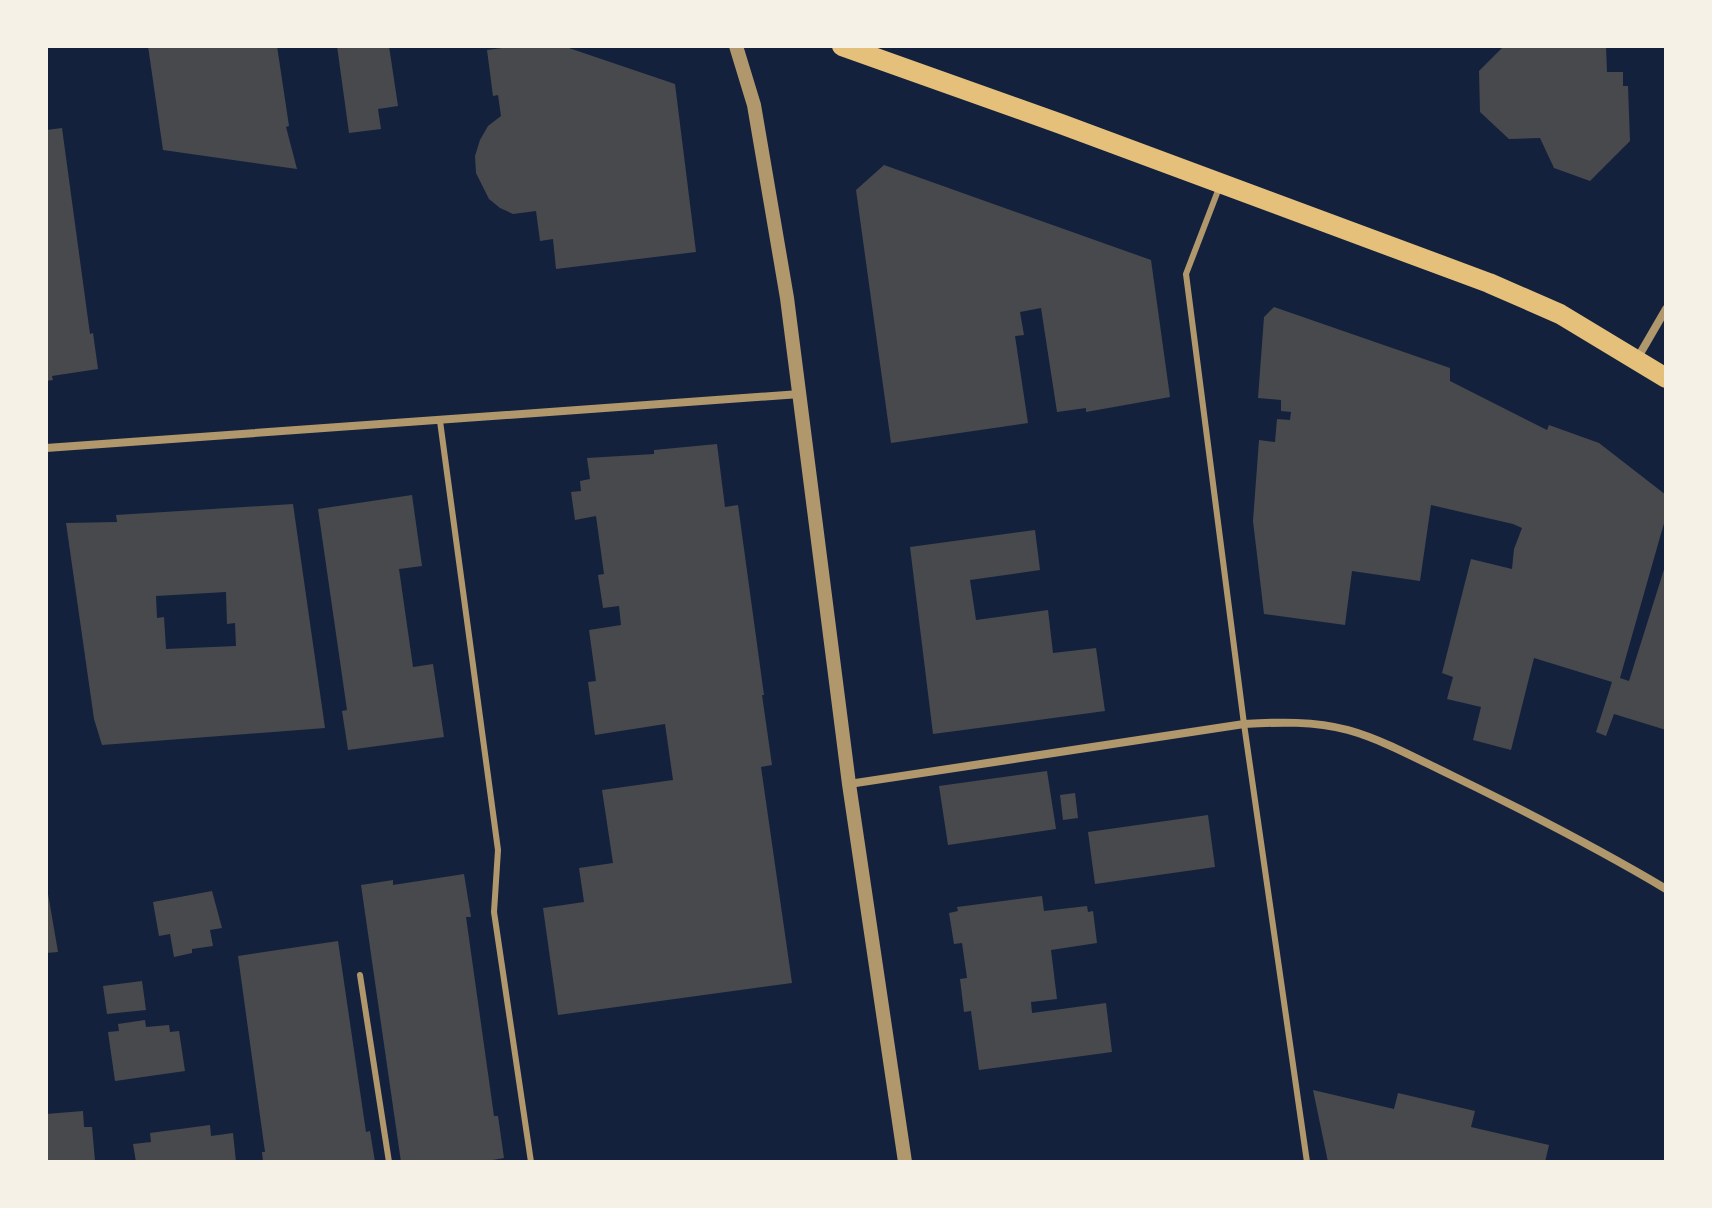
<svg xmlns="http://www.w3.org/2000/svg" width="1712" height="1208" font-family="'Nunito Sans',sans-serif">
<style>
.building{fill:#48494c;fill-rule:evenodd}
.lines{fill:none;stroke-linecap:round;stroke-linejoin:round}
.service{stroke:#b1986c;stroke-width:6}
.minor{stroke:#b1986c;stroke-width:8}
.tertiary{stroke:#b1986c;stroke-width:14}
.primary{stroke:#e5c07b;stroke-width:20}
</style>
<rect width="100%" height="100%" fill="#14213d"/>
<!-- building -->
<g class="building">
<polygon points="148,46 277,46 289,126 286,127 297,169 163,150"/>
<polygon points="337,46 389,46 398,106 378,109 381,129 349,133"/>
<polygon points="517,46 563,46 675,84 696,252 556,269 553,239 540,241 536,211 513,214 500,208 489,199 476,173 475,156 480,140 488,126 501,116 498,95 493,96 487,50"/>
<polygon points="1504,46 1606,46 1607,72 1623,72 1623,86 1628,86 1630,141 1590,181 1554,168 1540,138 1509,139 1480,112 1479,71"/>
<polygon points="62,128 90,334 93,333 98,369 52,376 53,380 46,381 46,130"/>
<polygon points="884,165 1151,260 1170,397 1086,412 1086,408 1057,412 1041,308 1020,312 1024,335 1015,336 1028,423 891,443 856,190"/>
<polygon points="1274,307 1450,368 1450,381 1547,430 1549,425 1599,443 1666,495 1666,516 1620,678 1629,681 1666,563 1666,730 1614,714 1606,736 1596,732 1612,682 1534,658 1511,750 1473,740 1481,707 1447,699 1453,677 1442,673 1471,559 1512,569 1514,549 1522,528 1513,524 1431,505 1420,581 1352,571 1345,625 1264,614 1253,521 1259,440 1275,442 1277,419 1290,420 1291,412 1281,411 1281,400 1258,398 1264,317"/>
<polygon points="717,444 725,507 738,505 764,695 762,695 772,765 761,767 792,983 558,1015 543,908 584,902 579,868 613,863 602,790 673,780 665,724 595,735 588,682 596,681 589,630 621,625 619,606 603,608 598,575 604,574 596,516 575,520 571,492 581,491 580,481 590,479 587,458 654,454 654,450"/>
<polygon points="412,495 422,566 399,569 413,667 433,664 444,737 348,750 342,711 347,710 318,509"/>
<path d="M293 504 325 728 102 745 94 719 66 523 117 522 116 515ZM226 592 227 624 235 623 236 646 166 649 164 617 157 618 156 596Z"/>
<polygon points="1035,530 1040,570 970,580 976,620 1048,610 1053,653 1096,648 1105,711 933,734 910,547"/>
<polygon points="1047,771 1056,829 948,845 939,786"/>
<polygon points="1075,793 1078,818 1063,820 1060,795"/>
<polygon points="1208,815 1215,867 1095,884 1088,832"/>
<polygon points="464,874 471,917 466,917 494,1116 498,1116 504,1158 481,1162 401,1162 361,885 393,880 393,885"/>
<polygon points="46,882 58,952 46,953"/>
<polygon points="212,891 222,928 210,930 213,946 192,949 192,953 174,957 170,934 159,936 153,902"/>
<polygon points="1042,896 1044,911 1087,906 1088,912 1093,911 1097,943 1051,950 1057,999 1031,1002 1032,1013 1106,1003 1112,1052 979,1070 971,1011 964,1012 960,979 967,978 962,943 954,944 949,913 958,911 957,907"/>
<polygon points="338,941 366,1132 370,1131 375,1162 263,1162 262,1152 265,1152 238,956"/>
<polygon points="142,981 146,1010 107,1014 103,986"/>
<polygon points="145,1020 146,1027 169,1025 170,1032 179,1031 185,1071 115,1081 108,1032 119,1031 118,1024"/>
<polygon points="1313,1090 1394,1109 1398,1093 1475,1111 1471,1127 1549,1145 1545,1162 1328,1162"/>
<polygon points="83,1111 84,1127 92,1127 95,1161 46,1162 46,1114"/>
<polygon points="210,1125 211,1136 233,1133 236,1162 136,1162 133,1144 151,1142 150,1133"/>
</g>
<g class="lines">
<!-- service -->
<g class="service">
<polyline points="1219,188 1186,274 1244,724 1307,1162"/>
<polyline points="440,421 498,850 494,912 531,1162"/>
<polyline points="360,975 389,1162"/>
</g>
<!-- minor -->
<g class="minor">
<polyline points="1637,359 1666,309"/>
<polyline points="46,448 800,394"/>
<path d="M849 784 1244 724C1279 722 1314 721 1348 730 1384 740 1421 761 1455 777 1527 812 1597 848 1666 889"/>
</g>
<!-- tertiary -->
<polyline class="tertiary" points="736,46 754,105 787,298 849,784 905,1162"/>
<!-- primary -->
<polyline class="primary" points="842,46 1061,124 1489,283 1560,314 1666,378"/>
</g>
<!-- border -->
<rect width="1712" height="1208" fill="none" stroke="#f6f1e7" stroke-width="96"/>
</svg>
